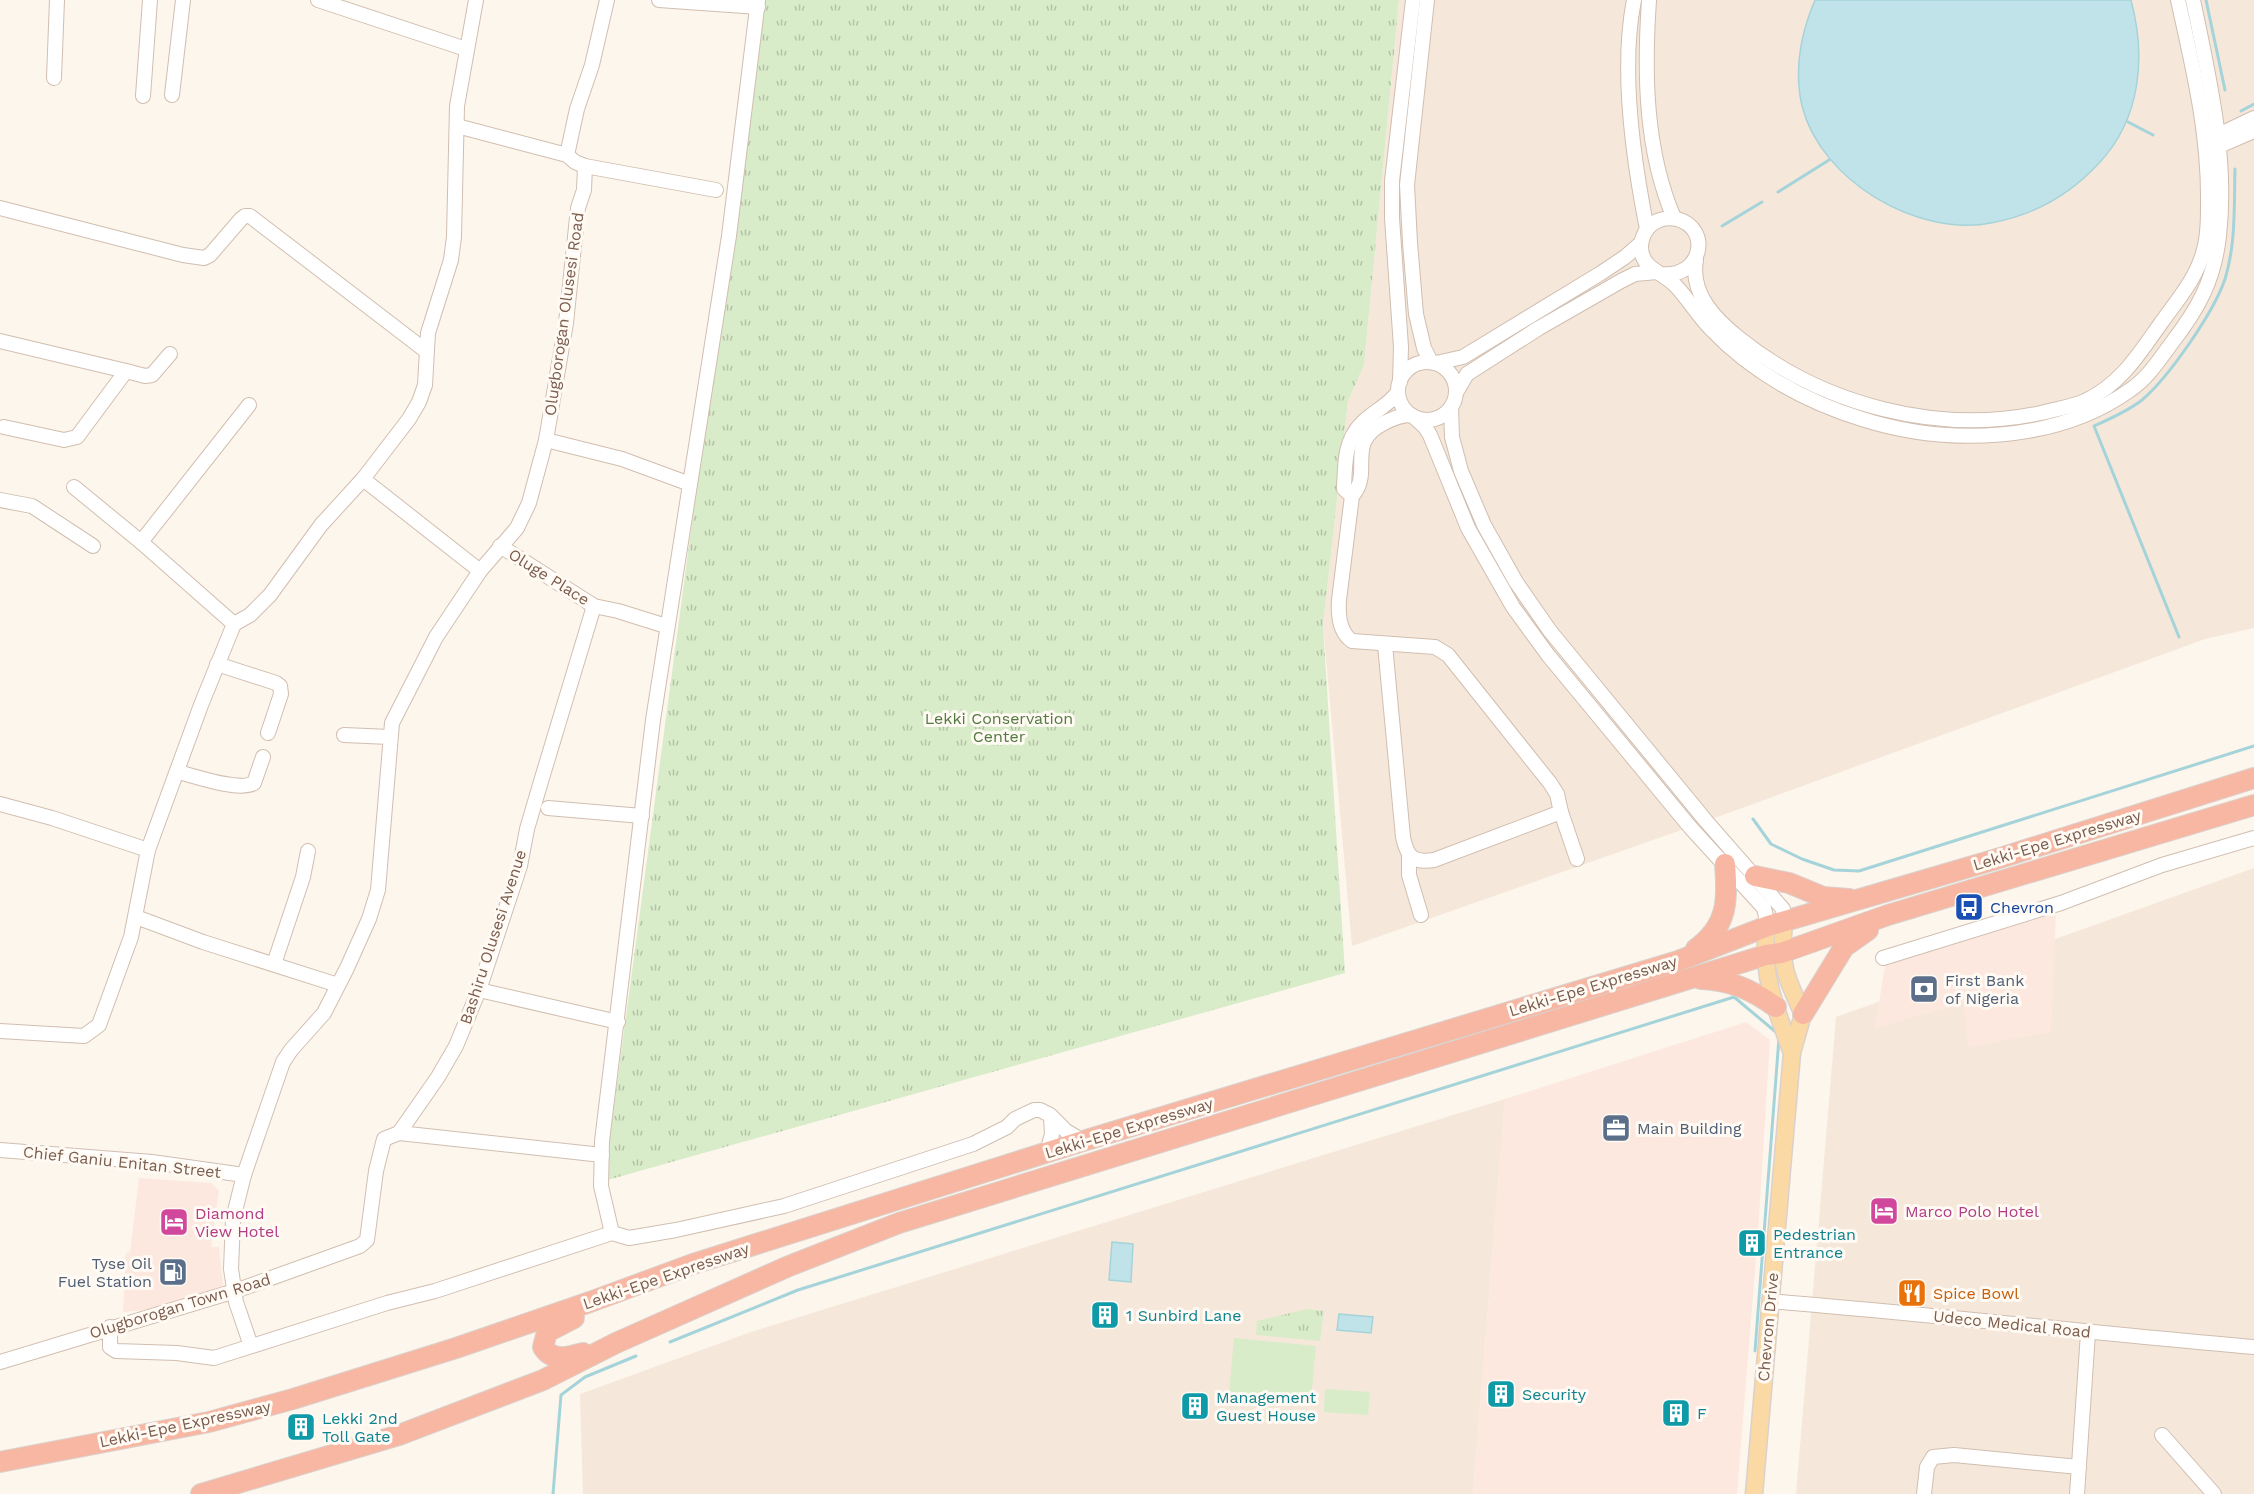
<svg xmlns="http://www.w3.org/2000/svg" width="2254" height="1494" font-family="'Work Sans',sans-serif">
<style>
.residential{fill:#f5e8da}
.commercial{fill:#fde8e0}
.grass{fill:#d8ecc9}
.park{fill:url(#park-tufts)}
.water{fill:#bfe3e8;stroke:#a5d3da;stroke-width:1.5}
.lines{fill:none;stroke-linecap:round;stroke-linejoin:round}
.stream{stroke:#a5d3da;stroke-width:3}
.minor-casing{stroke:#d1beb0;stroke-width:16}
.major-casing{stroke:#dad1cd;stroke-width:19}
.highway-casing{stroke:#dad1cd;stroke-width:22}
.minor{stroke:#fff;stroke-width:14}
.major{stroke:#fbd9a5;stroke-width:16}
.highway{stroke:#f7b7a3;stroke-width:20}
.labels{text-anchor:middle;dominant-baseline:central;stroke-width:6;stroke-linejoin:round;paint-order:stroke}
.street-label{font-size:16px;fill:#7a5c4d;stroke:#fffaf3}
.park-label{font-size:16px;fill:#537a41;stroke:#fffaf3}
.transit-label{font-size:16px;fill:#164399;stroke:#fffaf3;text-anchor:start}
.service-label{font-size:16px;fill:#4e5e75;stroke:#fffaf3;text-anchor:start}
.hotel-label{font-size:16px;fill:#b23c85;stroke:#fffaf3;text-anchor:start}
.culture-label{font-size:16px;fill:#0d838f;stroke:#fffaf3;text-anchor:start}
.food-label{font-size:16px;fill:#c56008;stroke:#fffaf3;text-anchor:start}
</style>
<defs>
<pattern id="park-tufts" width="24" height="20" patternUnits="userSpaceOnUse" patternTransform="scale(1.5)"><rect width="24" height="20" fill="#d8ecc9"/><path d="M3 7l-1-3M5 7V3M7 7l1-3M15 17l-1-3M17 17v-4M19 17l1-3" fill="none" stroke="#b4c2a5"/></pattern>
</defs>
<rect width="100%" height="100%" fill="#fdf6ec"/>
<!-- residential -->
<g class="residential">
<polygon points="1399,0 2254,0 2254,628 2205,639 1690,827 1352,946 1323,625 1348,401 1364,365"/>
<polygon points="2254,868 2254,1494 1796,1494 1836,1017"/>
<polygon points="1505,1099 1473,1494 583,1494 580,1394 751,1332"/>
</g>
<!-- commercial -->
<g class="commercial">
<polygon points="2056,913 2051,1032 1968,1047 1963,1003 1875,1028 1885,965"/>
<polygon points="1746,1022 1770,1040 1758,1233 1737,1494 1473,1494 1505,1099"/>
<polygon points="139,1178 212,1183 219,1191 211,1247 219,1247 224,1292 173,1307 123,1312 126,1253 130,1252"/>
</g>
<!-- grass -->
<g class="grass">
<polygon points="1234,1338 1316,1346 1311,1400 1229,1392"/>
<polygon points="1325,1389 1370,1392 1368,1415 1324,1412"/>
</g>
<!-- park -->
<g class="park">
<polygon points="762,0 1399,0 1364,365 1348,401 1323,625 1345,973 604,1181"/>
<polygon points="1307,1309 1324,1311 1320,1341 1256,1335 1257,1321"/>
</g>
<!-- water -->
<g class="water">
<path d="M1815 0H2131C2146 56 2141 118 2100 162 2071 194 2035 215 1991 223 1917 237 1821 181 1802 106 1794 71 1801 33 1815 0Z"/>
<polygon points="1112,1242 1133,1244 1131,1282 1109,1280"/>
<polygon points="1339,1314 1373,1317 1371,1333 1337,1330"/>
</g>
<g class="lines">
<!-- stream -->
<g class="stream">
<polyline points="2206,0 2225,90"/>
<polyline points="2241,111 2254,104"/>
<polyline points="2128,122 2153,135"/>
<polyline points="1778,192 1829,160"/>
<polyline points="1722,226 1762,202"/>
<path d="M2179 637 2094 426C2110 419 2128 411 2142 400 2169 377 2214 312 2225 279 2236 244 2234 205 2235 169"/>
<polyline points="1753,819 1771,844 1802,859 1834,870 1859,871 2254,746"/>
<polyline points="670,1342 798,1290 1734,997 1777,1033"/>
<polyline points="1755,1351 1779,1038"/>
<polyline points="553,1494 561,1395 585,1377 636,1356"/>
</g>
<!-- minor casing -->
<g class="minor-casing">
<g id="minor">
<polyline points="318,0 466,49"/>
<polyline points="659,0 758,7"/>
<polyline points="1427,0 1407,185 1410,243 1416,314 1424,348 1431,362"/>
<path d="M1634 0C1620 70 1633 159 1647 229"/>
<path d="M1649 0C1644 73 1645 150 1674 218"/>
<polyline points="54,78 57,0"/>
<polyline points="172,95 183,0"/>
<polyline points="143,96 150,0"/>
<polyline points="2210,139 2254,118"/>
<polyline points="2212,149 2254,131"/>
<polyline points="567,155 577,109 592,65 607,0"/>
<polyline points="585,166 716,190"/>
<polyline points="0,208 183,255 204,258 210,255 241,219 245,216 250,216 426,351"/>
<path d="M1696 260C1690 294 1715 319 1740 339 1823 405 1937 435 2041 413 2056 409 2071 407 2085 401 2121 384 2139 354 2161 323 2176 302 2196 279 2203 253 2208 237 2208 219 2208 203 2209 133 2193 68 2178 0"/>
<path d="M1661 274C1701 279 1713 229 1677 219 1668 217 1658 219 1651 225 1645 230 1642 238 1641 245 1640 269 1663 272 1676 286 1689 300 1698 316 1712 330 1752 372 1806 402 1862 419 1947 446 2056 443 2130 390 2148 378 2159 360 2171 344 2198 309 2214 281 2219 236 2228 157 2209 77 2193 0"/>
<polyline points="0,341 126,371 77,437 64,440 4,427"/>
<circle cx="1427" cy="391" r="29"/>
<polyline points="1436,363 1463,357 1601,273 1625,257 1641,243"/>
<polyline points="126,371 145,376 152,375 170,354"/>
<polyline points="1400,382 1401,347 1392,218 1392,181 1413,0"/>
<polyline points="1457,391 1467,374 1539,328 1621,281 1635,274 1657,272"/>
<polyline points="1451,407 1452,437 1461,471 1484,525 1516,582 1550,631 1706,821 1783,909 1784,922"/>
<path d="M1411 415C1401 415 1394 418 1384 423 1344 443 1374 472 1352 496L1339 600C1338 614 1339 632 1352 641L1435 647 1448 655 1550 783 1557 794 1561 812 1577 859"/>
<polyline points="1414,417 1425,427 1430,435 1468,528 1513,607 1548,655 1690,827 1764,908 1768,926"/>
<polyline points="546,440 622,459 690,484"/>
<polyline points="363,479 480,571"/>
<polyline points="74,487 141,542 234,624"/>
<path d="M1352 496 1344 489C1345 466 1344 440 1362 423 1374 411 1388 406 1398 392"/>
<polyline points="0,500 32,506 93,546"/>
<polyline points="141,542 249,405"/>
<polyline points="500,546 594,606 618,611 666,626"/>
<path d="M1385 645 1403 837C1407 857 1413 863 1434 860L1561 812"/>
<polyline points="217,664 276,683 280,686 281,694 268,733"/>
<polyline points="344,735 390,737"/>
<path d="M178 772C195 776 239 792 254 783L263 757"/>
<polyline points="0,804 52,818 148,850"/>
<polyline points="548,808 642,816"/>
<polyline points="1409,856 1409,875 1421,915"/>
<polyline points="136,917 203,942 338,985"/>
<polyline points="1883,958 2061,903 2162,865 2254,838"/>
<polyline points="274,964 303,877 308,851"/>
<polyline points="479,990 618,1022"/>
<polyline points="0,1031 84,1036 99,1025 131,937 148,850 201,705 234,624 250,615 270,595 321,525 363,479 409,419 419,402 425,385 428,333 451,260 454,237 457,106 476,0"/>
<polyline points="399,1133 602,1155"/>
<polyline points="0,1150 152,1162 244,1175"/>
<polyline points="1047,1152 1052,1134 1051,1117"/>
<polyline points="612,1233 601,1186 602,1141 653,720 729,236 758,0"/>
<path d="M1770 1301C1931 1314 2092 1333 2254 1347"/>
<polyline points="110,1327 110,1347 116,1351 177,1353 214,1358 387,1303 435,1291 612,1233 629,1238 676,1230 784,1206 973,1144 1007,1127 1015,1119 1034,1110 1040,1110 1050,1115 1066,1131 1083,1141"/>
<polyline points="251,1346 236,1302 231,1269 233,1219 244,1175 283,1062 291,1050 324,1013 347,968 369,919 378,890 392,723 436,637 480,571 517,528 529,503 546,440 566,323 578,208 584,190 585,166 575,162 567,155 457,126"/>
<polyline points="0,1362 235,1291 360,1246 367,1240 376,1171 384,1139 399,1133 438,1077 456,1046 479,990 520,866 527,829 542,778 594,606"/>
<polyline points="2162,1435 2214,1494"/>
<polyline points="1924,1494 1927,1467 1933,1457 1954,1455 2079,1467"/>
<polyline points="2077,1494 2088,1333"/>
</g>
</g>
<!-- major casing -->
<g class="major-casing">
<g id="major">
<path d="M1768 926C1759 970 1777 1012 1792 1053"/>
<path d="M1754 1494 1792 1053 1803 1014C1785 976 1780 965 1784 922"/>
</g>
</g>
<!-- highway casing -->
<g class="highway-casing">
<g id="highway">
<polyline points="1755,876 1789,883 1823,897 1849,899"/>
<path d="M1696 949C1728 926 1728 900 1725 864"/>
<path d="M1701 979C1731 980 1752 990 1776 1007"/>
<polyline points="1803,1014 1844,947 1868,930"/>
<path d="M574 1318 547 1332 543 1347C552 1362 569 1357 583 1353"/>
<polyline points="0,1462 209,1422 293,1399 456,1348 590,1302 693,1264 1083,1141 1678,961 1768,926 2000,858 2254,778"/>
<polyline points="201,1494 399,1435 543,1380 616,1343 789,1266 899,1223 1766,955 1781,953 1888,915 2254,805"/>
</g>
</g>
<!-- minor -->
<use href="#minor" class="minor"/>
<!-- major -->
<use href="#major" class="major"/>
<!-- highway -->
<use href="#highway" class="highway"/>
</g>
<!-- icons -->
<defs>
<g id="bus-square" transform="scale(1.5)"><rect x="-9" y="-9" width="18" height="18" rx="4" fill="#1a4fb4" stroke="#fffaf3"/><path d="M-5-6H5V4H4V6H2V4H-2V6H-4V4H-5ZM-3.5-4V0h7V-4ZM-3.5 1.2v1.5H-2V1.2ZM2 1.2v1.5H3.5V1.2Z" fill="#fff"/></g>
<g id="bank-square" transform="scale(1.5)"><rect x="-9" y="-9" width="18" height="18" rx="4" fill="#5c6f8a" stroke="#fffaf3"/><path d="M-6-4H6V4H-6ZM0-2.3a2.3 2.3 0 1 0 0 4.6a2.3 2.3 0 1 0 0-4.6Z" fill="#fff"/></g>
<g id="office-square" transform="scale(1.5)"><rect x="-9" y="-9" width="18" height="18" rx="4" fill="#5c6f8a" stroke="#fffaf3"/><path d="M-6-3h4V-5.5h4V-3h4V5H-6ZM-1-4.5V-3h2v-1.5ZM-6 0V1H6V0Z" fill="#fff"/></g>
<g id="hotel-square" transform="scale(1.5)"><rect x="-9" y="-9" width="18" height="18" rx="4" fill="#d1479c" stroke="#fffaf3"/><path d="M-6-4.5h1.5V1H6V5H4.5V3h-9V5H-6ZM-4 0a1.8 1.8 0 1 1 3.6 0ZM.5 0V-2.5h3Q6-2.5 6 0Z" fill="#fff"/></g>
<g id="building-square" transform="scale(1.5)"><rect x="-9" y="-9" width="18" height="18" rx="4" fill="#0f9aa8" stroke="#fffaf3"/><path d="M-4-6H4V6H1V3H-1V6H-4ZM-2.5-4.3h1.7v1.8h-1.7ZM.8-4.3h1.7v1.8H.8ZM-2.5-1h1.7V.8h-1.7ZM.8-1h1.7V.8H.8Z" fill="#fff"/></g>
<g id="fuel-square" transform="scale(1.5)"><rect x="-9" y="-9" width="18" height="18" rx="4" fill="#5c6f8a" stroke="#fffaf3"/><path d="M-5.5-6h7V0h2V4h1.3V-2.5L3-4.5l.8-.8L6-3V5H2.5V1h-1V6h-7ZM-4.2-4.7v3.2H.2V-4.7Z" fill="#fff"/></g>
<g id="restaurant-square" transform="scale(1.5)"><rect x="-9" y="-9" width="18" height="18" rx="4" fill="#e8710a" stroke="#fffaf3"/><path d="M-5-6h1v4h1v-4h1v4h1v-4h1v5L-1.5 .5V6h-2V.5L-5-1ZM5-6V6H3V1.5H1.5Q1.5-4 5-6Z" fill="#fff"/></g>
</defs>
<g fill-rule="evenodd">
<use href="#bus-square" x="1969" y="907"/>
<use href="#bank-square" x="1924" y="989"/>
<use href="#office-square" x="1616" y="1128"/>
<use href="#hotel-square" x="1884" y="1211"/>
<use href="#hotel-square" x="174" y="1222"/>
<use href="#building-square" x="1752" y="1243"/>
<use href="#fuel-square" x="173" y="1272"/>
<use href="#restaurant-square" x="1912" y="1293"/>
<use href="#building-square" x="1105" y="1315"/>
<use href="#building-square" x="1501" y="1394"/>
<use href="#building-square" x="1195" y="1406"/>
<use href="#building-square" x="1676" y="1413"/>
<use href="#building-square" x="301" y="1427"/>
</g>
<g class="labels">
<!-- street labels -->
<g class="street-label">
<text transform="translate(564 314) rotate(-82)">Olugborogan Olusesi Road</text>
<text transform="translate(549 577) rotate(32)">Oluge Place</text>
<text transform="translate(2057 840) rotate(-17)">Lekki-Epe Expressway</text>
<text transform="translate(493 937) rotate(-72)">Bashiru Olusesi Avenue</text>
<text transform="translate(1593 986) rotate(-17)">Lekki-Epe Expressway</text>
<text transform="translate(1129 1128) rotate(-17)">Lekki-Epe Expressway</text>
<text transform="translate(122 1162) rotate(6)">Chief Ganiu Enitan Street</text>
<text transform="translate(666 1276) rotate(-19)">Lekki-Epe Expressway</text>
<text transform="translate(180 1306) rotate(-17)">Olugborogan Town Road</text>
<text transform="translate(2012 1324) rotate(6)">Udeco Medical Road</text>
<text transform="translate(1768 1327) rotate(-85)">Chevron Drive</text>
<text transform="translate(185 1424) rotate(-12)">Lekki-Epe Expressway</text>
</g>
<!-- park labels -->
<g class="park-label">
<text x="999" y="718">Lekki Conservation<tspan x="999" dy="18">Center</tspan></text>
</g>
<!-- transit labels -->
<g class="transit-label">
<text x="1990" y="907">Chevron</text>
</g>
<!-- service labels -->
<g class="service-label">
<text x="1945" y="980">First Bank<tspan x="1945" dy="18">of Nigeria</tspan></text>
<text x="1637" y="1128">Main Building</text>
<text x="152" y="1263" text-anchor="end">Tyse Oil<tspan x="152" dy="18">Fuel Station</tspan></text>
</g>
<!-- hotel labels -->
<g class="hotel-label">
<text x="1905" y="1211">Marco Polo Hotel</text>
<text x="195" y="1213">Diamond<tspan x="195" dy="18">View Hotel</tspan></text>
</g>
<!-- culture labels -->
<g class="culture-label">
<text x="1773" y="1234">Pedestrian<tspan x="1773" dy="18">Entrance</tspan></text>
<text x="1126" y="1315">1 Sunbird Lane</text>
<text x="1522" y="1394">Security</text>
<text x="1216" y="1397">Management<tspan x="1216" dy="18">Guest House</tspan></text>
<text x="1697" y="1413">F</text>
<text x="322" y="1418">Lekki 2nd<tspan x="322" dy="18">Toll Gate</tspan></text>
</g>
<!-- food labels -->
<g class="food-label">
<text x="1933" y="1293">Spice Bowl</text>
</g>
</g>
</svg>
